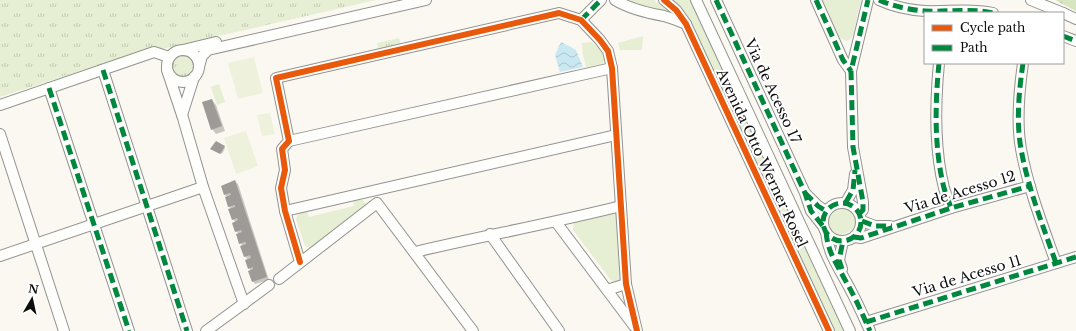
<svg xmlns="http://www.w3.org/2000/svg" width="1076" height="331" font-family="'Libre Baskerville',serif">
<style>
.grass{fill:url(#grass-tufts)}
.forest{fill:url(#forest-firs)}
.park{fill:#e6eed3}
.pitch{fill:#eef2dc}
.water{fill:url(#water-waves)}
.shadow{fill:#0003}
.building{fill:#9d9a97}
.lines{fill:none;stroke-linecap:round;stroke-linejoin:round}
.minor-casing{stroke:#949390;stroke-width:12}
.minor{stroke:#fefefd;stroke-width:10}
.quiet{stroke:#00873e;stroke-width:5;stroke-dasharray:10 5;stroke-linecap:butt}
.cycleway-casing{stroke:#fff;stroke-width:8}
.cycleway{stroke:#e8590c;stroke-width:6}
.labels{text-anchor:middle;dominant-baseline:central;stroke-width:4;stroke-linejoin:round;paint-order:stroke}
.street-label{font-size:14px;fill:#0d0d0d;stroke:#fff}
</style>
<defs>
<pattern id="grass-tufts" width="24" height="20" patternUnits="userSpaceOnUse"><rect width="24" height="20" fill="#e6eed3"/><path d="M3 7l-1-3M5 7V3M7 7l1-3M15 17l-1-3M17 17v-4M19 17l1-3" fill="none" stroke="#c4cbb4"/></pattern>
<pattern id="forest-firs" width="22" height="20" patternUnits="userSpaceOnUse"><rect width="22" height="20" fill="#d7e5c1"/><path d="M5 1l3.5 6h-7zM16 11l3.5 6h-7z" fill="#b7c3a5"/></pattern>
<pattern id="water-waves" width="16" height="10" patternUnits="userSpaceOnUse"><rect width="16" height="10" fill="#cae8f1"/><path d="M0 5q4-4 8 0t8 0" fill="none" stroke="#acc6cd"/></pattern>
</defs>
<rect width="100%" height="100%" fill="#faf8f1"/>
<!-- grass -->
<g class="grass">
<polygon points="0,0 376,0 162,49 154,47 0,97"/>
<polygon points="399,38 401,46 378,50 377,43"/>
<circle cx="183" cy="66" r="11"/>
</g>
<!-- forest -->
<polygon class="forest" points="1054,0 1076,0 1076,11 1055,0"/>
<!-- park -->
<g class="park">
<polygon points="630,0 654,0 669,13 648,10 632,4"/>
<polygon points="673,0 691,0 845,331 835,331 689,19"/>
<polygon points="821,0 861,0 853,35 851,39 846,41 838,37"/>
<polygon points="643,36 642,50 620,50 618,43"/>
<polygon points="591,42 598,46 605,57 603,64 586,67 583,55 582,43"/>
<polygon points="219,84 225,102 217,105 211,87"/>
<polygon points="360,199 364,201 367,207 312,249 305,246 296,219 298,214 307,211 309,217 354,206 353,200"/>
<path d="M843 209C865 211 857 235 837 235 821 225 827 213 843 209Z"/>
<polygon points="613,212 618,216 622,281 615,283 611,280 573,230 574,222"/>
</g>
<!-- pitch -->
<g class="pitch">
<polygon points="254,57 263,93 238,99 228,63"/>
<polygon points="270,113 275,134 262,136 257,115"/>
<polygon points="246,131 258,166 236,174 224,138"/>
</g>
<!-- water -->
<polygon class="water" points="561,42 576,50 583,67 560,72 555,55"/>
<!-- shadow -->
<g class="shadow">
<polygon points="212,100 216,105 225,131 216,134 212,129"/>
<polygon points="224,146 225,148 222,154 213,150"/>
<polygon points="235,181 238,184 269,280 255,284 253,281 251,271 249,268 248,260 245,256 243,246 240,243 239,234 236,231 236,222 232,219 232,209 229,207 226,198 227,197 225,195"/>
</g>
<!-- building -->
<g class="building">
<polygon points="212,99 222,126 211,130 202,102"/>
<polygon points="216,141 225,146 220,154 210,149"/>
<polygon points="235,180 267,277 252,282 248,271 253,269 253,267 248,269 245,260 251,258 250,255 244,257 240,246 246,244 246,243 245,242 239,244 236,234 242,232 241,230 235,232 232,223 238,220 237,218 232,220 228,209 235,207 235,205 228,207 225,197 231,195 230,193 224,195 221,186"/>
</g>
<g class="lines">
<!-- minor casing -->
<g class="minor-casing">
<g id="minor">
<path d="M615 0C630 9 647 13 664 16 671 18 679 21 686 24"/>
<polyline points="664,0 676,10 686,24 829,331"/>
<polyline points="696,0 850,331"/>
<polyline points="716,0 805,193 811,211 823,226"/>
<polyline points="816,0 843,60 851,71"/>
<path d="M879 0C892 6 910 10 925 11 947 12 971 8 993 13"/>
<polyline points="1031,0 1063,13"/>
<polyline points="1063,13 1076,19"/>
<polyline points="581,20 601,0"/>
<polyline points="1063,36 1076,41"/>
<circle cx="183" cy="66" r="16"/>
<polyline points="183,50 216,42"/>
<path d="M939 63C935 104 934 148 944 188 946 195 949 202 951 208"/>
<path d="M1023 63C1019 91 1016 121 1021 149 1028 188 1043 226 1056 263"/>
<polyline points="199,67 202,56 208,50 426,0"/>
<polyline points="103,70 187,331"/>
<polyline points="167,70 183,118 203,187 244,304"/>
<polyline points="49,88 129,331"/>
<polyline points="0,105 154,52 169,57"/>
<polyline points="182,115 194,77"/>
<polyline points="0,134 64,331"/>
<polyline points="289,141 612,68"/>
<polyline points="806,194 818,206 826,211"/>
<polyline points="846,202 853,190 855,174"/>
<circle cx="842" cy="222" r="19"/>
<polyline points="285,211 616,135"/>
<polyline points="860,213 863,210 863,202 853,147 851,71 868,0"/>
<polyline points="862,221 875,226 890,226"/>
<polyline points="556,222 634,326"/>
<path d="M826 232C828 252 835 261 844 278 854 295 862 313 870 331"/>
<polyline points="490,234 559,331"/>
<polyline points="854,237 861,238 951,208 1030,186"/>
<path d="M415 252C483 236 553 223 621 206"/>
<polyline points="0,256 203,187"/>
<polyline points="300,262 285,211 281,188 285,170 282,149 289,141 276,78 559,13 581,20 600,40 608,51 612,68 626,284 637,331"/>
<polyline points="842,269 839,260 843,241"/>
<polyline points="279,279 377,203 473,331"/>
<polyline points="607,290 626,284"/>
<polyline points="866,322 1076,257"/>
<polyline points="206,331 269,285"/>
</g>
</g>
<!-- minor -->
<use href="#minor" class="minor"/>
<!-- quiet -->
<g class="quiet">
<polyline points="716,0 805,193 811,211 823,226"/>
<polyline points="816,0 843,60 851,71"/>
<path d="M879 0C892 6 910 10 925 11 947 12 971 8 993 13"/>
<polyline points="581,20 601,0"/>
<polyline points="1063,36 1076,41"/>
<path d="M939 63C935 104 934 148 944 188 946 195 949 202 951 208"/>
<path d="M1023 63C1019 91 1016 121 1021 149 1028 188 1043 226 1056 263"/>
<polyline points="103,70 187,331"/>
<polyline points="49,88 129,331"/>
<polyline points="805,193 818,206 826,211"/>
<polyline points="846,202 853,190 855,170"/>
<circle cx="842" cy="222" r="19"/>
<polyline points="860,213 863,210 863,202 853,147 851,71 868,0"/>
<polyline points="862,221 875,226 892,226"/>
<path d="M826 232C828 252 835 261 844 278 854 295 862 313 870 331"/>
<polyline points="854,237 861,238 951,208 1030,186"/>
<polyline points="842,269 839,260 843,241"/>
<polyline points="866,322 1076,257"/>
</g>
<!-- cycleway casing -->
<g class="cycleway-casing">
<g id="cycleway">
<polyline points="664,0 676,10 686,24 829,331"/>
<polyline points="300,262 285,211 281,188 285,170 282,149 289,141 276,78 559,13 581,20 600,40 608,51 612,68 626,284 637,331"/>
</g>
</g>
<!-- cycleway -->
<use href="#cycleway" class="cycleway"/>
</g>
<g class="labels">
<!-- street labels -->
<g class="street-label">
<text transform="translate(773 91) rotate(65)">Via de Acesso 17</text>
<text transform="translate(762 158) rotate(65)">Avenida Otto Werner Rosel</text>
<text transform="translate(960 192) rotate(-17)">Via de Acesso 12</text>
<text transform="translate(967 276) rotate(-17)">Via de Acesso 11</text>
</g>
</g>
<!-- legend -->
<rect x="924" y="12" width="140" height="52" fill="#ffffff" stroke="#9e9e9e"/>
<rect x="932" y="25" width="20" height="6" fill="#e8590c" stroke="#9e9e9e"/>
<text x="960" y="32" font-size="12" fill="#0d0d0d">Cycle path</text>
<rect x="932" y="45" width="20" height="6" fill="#00873e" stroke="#9e9e9e"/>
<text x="960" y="52" font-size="12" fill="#0d0d0d">Path</text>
<!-- north arrow -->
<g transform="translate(32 299) rotate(9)" stroke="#ffffff" stroke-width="3" paint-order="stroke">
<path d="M0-3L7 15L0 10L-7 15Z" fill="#0d0d0d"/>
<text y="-6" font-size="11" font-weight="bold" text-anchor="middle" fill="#0d0d0d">N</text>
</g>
</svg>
